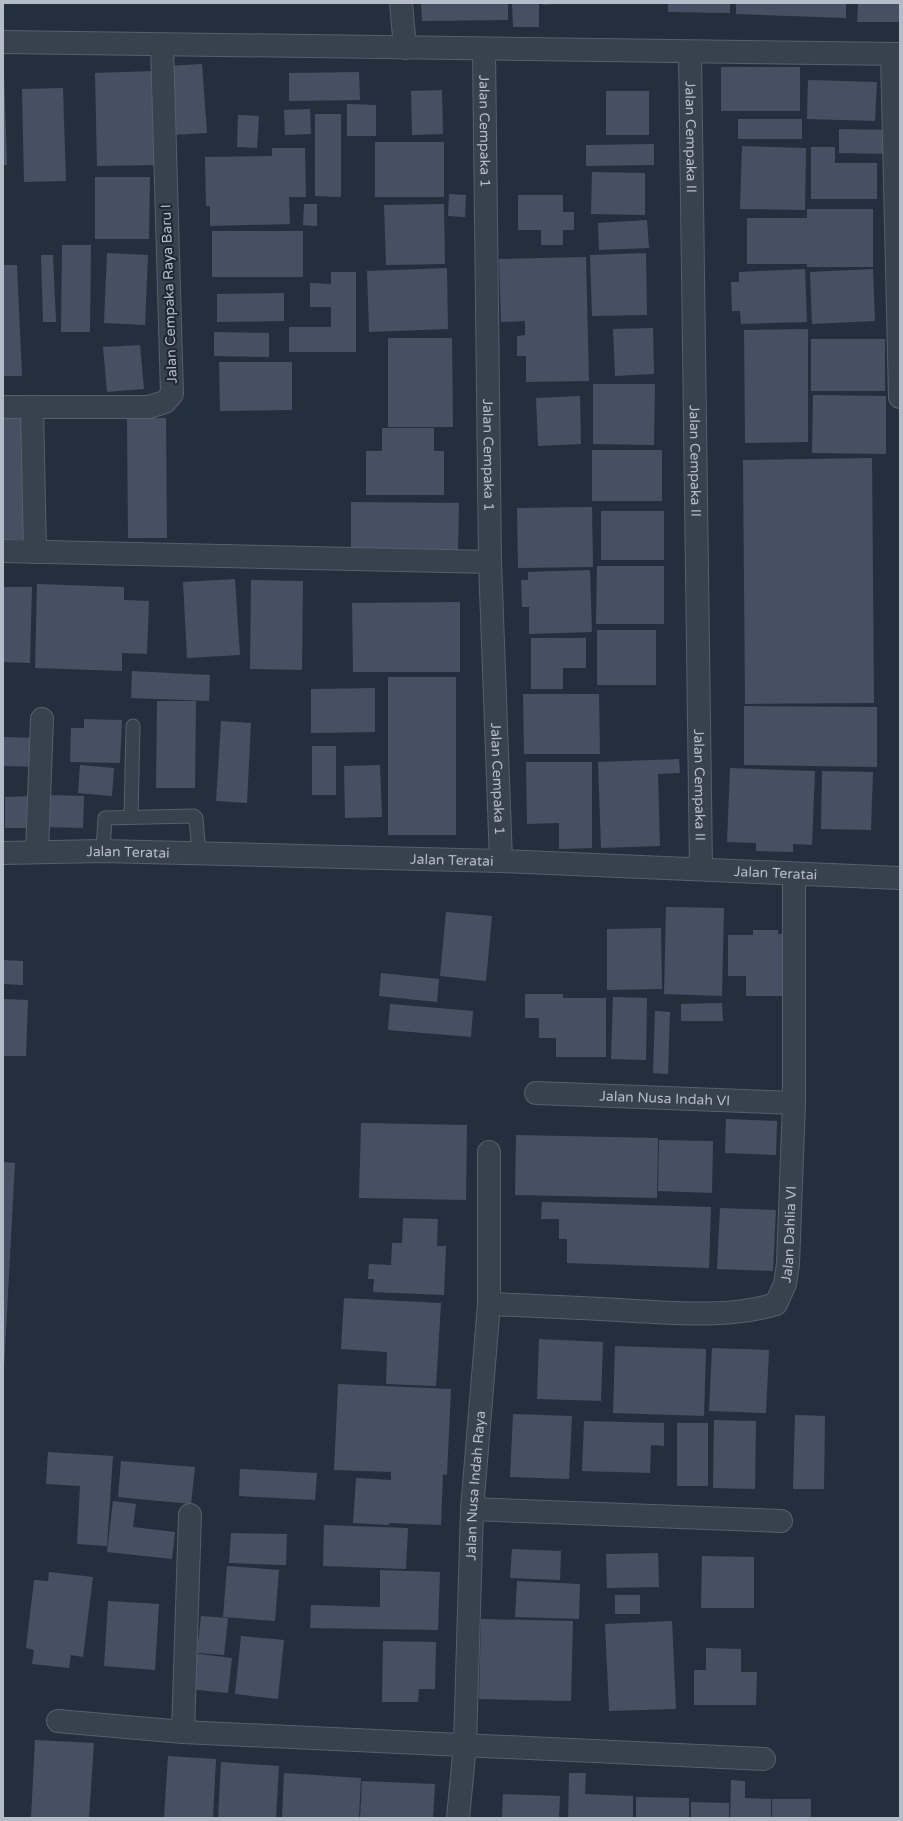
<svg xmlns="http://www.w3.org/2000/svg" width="903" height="1821" font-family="'Varela Round',sans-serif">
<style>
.building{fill:#455162}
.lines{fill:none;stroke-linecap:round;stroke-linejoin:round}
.lane-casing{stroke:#565f6c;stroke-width:15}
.street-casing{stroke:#565f6c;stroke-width:24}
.lane{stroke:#38414e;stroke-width:13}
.street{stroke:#38414e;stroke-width:22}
.labels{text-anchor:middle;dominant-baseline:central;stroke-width:4;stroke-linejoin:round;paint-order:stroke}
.street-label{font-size:14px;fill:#b4bcc9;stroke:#1d2633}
</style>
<rect width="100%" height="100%" fill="#242f3e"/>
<!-- building -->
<g class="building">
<polygon points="421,3 508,3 508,20 422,21"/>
<polygon points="512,3 539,3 539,27 513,27"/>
<polygon points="543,3 556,3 556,4 543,5"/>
<polygon points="668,3 730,3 730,13 668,12"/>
<polygon points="736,3 846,3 846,18 736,14"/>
<polygon points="858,3 900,3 900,22 857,22"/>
<polygon points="202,64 207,133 173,135 167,66"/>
<rect x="721" y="67" width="79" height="44"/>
<polygon points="3,71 4,71 7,165 3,165"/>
<polygon points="155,71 157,165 97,166 95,73"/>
<polygon points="359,72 360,100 289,101 289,73"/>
<polygon points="808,80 877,82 875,121 807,119"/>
<polygon points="63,88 66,181 24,182 22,89"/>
<polygon points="442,90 443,134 412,135 411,91"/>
<rect x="606" y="91" width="43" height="44"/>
<polygon points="347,104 376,105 376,136 347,136"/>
<polygon points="310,109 311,134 285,135 284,110"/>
<polygon points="315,114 341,114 341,197 315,196"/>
<polygon points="238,115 259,116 257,148 237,147"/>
<rect x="738" y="119" width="64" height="20"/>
<polygon points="839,129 893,130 892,154 839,153"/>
<rect x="375" y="142" width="69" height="55"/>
<polygon points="654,144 654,165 586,166 586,145"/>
<polygon points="742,146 806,148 805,210 740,209"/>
<polygon points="811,147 835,147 835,163 877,163 877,199 811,199"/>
<polygon points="272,148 305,148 306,197 289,197 290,224 210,226 210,206 206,206 205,157 272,156"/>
<polygon points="592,172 645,173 645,215 591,214"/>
<polygon points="95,177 150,177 149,239 95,239"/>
<polygon points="449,194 466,195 465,217 448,216"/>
<polygon points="518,195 563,195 563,212 574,212 574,230 563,230 563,245 541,245 541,230 518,230"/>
<polygon points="304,204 317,204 317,226 303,225"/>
<polygon points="444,204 445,264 386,265 384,205"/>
<polygon points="807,209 873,209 873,267 807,267 807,264 747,264 747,218 807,218"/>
<polygon points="647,220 649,248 599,250 598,223"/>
<rect x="212" y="231" width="91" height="46"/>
<polygon points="62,245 91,245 90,332 61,332"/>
<polygon points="107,253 148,255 145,325 104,323"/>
<polygon points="646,253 647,315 592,316 590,255"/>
<polygon points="41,255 53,255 56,322 43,322"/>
<polygon points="586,257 589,381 526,382 526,356 517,356 517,336 525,335 525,321 501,322 499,259"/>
<polygon points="3,265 17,265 22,376 3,376"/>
<polygon points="447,268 448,329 369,332 367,271"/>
<polygon points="805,269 807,322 741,324 740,311 732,311 731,282 739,282 739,272"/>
<polygon points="873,269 875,321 812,324 810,272"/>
<polygon points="331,272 356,272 356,352 289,352 289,327 331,327 331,307 310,307 310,283 331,284"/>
<polygon points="284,293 284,321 217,322 217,294"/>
<polygon points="653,328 654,374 615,376 613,329"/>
<polygon points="808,329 808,442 745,443 744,330"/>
<polygon points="214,332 269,333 269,357 214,356"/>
<polygon points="388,338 452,338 453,427 388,427"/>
<rect x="811" y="339" width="74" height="52"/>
<polygon points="140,345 144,389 107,392 103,347"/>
<polygon points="219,362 292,362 292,410 220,411"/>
<polygon points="593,384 655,384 654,445 593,444"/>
<polygon points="813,395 886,396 886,454 812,453"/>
<polygon points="580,396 581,444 538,446 536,398"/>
<polygon points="3,418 29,418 30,539 3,539"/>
<polygon points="127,418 166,418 167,538 128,538"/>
<polygon points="382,428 434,428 434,451 444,451 444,495 366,495 366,451 382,451"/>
<rect x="592" y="450" width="70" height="51"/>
<polygon points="872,458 874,703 745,704 743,460"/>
<polygon points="351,502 459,503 458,552 351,551"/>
<polygon points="592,507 593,567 518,568 517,508"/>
<rect x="601" y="511" width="63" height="49"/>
<polygon points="597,566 664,566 664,624 596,624"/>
<polygon points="590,570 592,632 529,634 529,607 522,607 521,580 528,580 528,572"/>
<polygon points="235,579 240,655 187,658 183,582"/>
<polygon points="251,580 303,581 302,670 250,669"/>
<polygon points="37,584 124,587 124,600 149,601 147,654 122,653 122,671 35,668"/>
<polygon points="3,587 32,587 30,663 3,662"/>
<polygon points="460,602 460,672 353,672 352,603"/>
<rect x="597" y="630" width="59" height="55"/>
<polygon points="531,638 586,638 586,668 563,668 563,689 531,689"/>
<polygon points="132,671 210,675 209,701 131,698"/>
<rect x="388" y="677" width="68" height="158"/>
<polygon points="375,688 375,732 311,733 311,689"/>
<polygon points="523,694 599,694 600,754 524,754"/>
<polygon points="157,701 196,701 195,788 156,788"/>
<polygon points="744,706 877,707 877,767 744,765"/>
<polygon points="84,719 122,720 120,763 70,762 71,728 84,728"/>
<polygon points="221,721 251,723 247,803 216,801"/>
<polygon points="3,737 38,738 37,767 3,766"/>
<rect x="312" y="746" width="24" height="49"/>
<polygon points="679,759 680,773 658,774 660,846 601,848 598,762"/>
<polygon points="526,762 592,762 592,848 559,849 559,823 527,824"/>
<polygon points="80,765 114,768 112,796 78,793"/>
<polygon points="380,765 382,817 345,818 344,766"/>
<polygon points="730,768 815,771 812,845 793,844 793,852 756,851 756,843 727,842"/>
<polygon points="822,771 873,772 871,830 821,829"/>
<polygon points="46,795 84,796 83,828 45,827"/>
<polygon points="29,796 29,828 5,828 5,797"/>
<polygon points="666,907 724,908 722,996 664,994"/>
<polygon points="446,912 492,916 486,981 440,976"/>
<polygon points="661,928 662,989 607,990 607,929"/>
<polygon points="753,930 778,930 778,934 787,934 787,996 746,996 746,976 728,976 728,935 753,935"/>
<polygon points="3,960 23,961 23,985 3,984"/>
<polygon points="381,973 439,979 437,1002 379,996"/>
<polygon points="525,994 563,994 563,998 606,998 606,1057 556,1057 556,1038 539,1038 539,1018 525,1018"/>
<polygon points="613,997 647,998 646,1060 611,1059"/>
<polygon points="3,999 28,1000 26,1056 3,1056"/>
<polygon points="722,1003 723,1021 681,1021 681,1004"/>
<polygon points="390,1004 473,1011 471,1037 388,1030"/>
<polygon points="655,1011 670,1012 668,1074 653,1073"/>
<polygon points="726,1119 777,1121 776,1155 725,1153"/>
<polygon points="361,1123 467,1125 466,1200 359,1198"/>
<polygon points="516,1135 658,1138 657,1198 515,1195"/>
<polygon points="659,1140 713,1141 712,1193 658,1191"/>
<polygon points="3,1162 15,1163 4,1369 3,1369"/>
<polygon points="542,1202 711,1207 709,1268 567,1263 567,1239 559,1239 559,1219 541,1219"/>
<polygon points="720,1208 776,1210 773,1271 717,1269"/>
<polygon points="403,1218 438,1219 437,1246 446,1246 444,1295 373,1292 374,1279 368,1279 369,1264 391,1265 392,1243 402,1243"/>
<polygon points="344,1298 441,1303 436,1386 386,1384 387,1352 341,1349"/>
<polygon points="539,1339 603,1342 601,1401 537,1399"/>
<polygon points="615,1346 706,1349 704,1416 613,1413"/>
<polygon points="712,1348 769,1350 766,1413 709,1411"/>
<polygon points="338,1384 451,1389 447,1475 443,1474 441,1525 389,1523 389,1525 353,1523 356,1478 391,1480 391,1472 334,1470"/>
<polygon points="513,1414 572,1416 569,1479 510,1477"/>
<polygon points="795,1415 825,1416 824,1489 793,1489"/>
<polygon points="714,1420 756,1421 755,1489 713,1488"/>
<polygon points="584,1421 664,1423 664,1446 651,1445 650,1473 582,1471"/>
<rect x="677" y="1423" width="31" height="63"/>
<polygon points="48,1452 113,1456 107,1546 77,1544 80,1486 46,1484"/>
<polygon points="121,1461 195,1467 191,1504 118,1497"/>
<polygon points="240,1469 317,1473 315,1500 239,1496"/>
<polygon points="113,1501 136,1504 133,1527 175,1532 172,1559 107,1552"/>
<polygon points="324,1525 408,1528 406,1569 323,1566"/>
<polygon points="231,1533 287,1534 286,1565 229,1563"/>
<polygon points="512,1549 561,1551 560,1580 510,1578"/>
<polygon points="658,1553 659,1587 607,1588 606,1554"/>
<polygon points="702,1556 754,1557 754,1608 701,1608"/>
<polygon points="227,1566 279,1570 275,1621 223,1617"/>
<polygon points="380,1570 440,1572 438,1630 310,1628 311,1605 380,1607"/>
<polygon points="49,1572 93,1577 83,1657 71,1655 69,1668 32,1664 34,1650 26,1648 34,1580 48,1581"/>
<polygon points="517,1581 580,1584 579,1619 515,1617"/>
<rect x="615" y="1595" width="25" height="19"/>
<polygon points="108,1601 159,1604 155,1670 104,1666"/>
<polygon points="201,1616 228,1618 224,1655 197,1653"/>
<polygon points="481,1619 573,1621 571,1701 479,1699"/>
<polygon points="672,1621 676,1709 609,1711 605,1624"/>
<polygon points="241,1636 284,1640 278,1699 235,1694"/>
<polygon points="383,1641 436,1642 435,1689 419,1689 418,1702 382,1702"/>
<polygon points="706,1648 741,1649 741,1672 757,1672 756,1705 694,1705 694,1670 706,1670"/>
<polygon points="192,1653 232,1658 228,1693 188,1689"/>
<polygon points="35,1740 94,1743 89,1818 31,1818"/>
<polygon points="168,1756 216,1759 213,1818 164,1818"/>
<polygon points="221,1762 279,1766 276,1818 218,1818"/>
<polygon points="284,1773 361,1778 359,1818 282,1818"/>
<polygon points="569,1773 586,1773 585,1794 633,1796 633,1818 568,1818"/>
<polygon points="731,1780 745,1781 745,1798 771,1799 771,1818 730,1818"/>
<polygon points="362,1781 435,1784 433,1818 360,1818"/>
<polygon points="503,1794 560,1796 559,1818 502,1818"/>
<polygon points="636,1797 689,1798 689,1818 636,1818"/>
<rect x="772" y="1799" width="39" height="19"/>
<polygon points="691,1802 729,1803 729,1818 691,1818"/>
</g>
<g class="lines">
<!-- lane casing -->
<g class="lane-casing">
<g id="lane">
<polyline points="131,817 133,726"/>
<polyline points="103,851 105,818 194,816 196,818 199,854"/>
</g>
</g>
<!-- street casing -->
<g class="street-casing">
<g id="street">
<polyline points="401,3 405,48"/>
<polyline points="3,42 900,54"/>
<path id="s1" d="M484 49 490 562 501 861"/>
<path id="s2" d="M690 52 701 869"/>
<polyline points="892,54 900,397"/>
<polyline points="3,407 149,407 165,402 172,394 162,45"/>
<polyline points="32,407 35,552"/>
<polyline points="3,551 490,562"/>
<polyline points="37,852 42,719"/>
<path id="s3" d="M3 853 103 851 501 861 900 878"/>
<path id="s4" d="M536 1093 794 1103"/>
<path id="s5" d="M489 1304C537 1306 586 1308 634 1311 681 1313 731 1318 776 1304L785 1284 788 1264 794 1103V874"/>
<polyline points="472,1509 781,1521"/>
<polyline points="58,1721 183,1732 764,1759"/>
<polyline points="183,1732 190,1515"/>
<path id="s6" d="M458 1818 465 1745 472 1509 489 1304V1152"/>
</g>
</g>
<!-- lane -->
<use href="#lane" class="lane"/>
<!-- street -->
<use href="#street" class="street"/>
</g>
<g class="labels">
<!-- street labels -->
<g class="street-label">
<text stroke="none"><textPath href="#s1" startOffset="82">Jalan Cempaka 1</textPath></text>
<text stroke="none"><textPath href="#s2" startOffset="85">Jalan Cempaka II</textPath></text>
<text transform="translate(169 294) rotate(-92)">Jalan Cempaka Raya Baru I</text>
<text stroke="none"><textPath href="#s1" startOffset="406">Jalan Cempaka 1</textPath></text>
<text stroke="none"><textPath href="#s2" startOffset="409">Jalan Cempaka II</textPath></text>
<text stroke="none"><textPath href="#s1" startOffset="730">Jalan Cempaka 1</textPath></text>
<text stroke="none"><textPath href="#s2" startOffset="733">Jalan Cempaka II</textPath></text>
<text stroke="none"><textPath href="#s3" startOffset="125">Jalan Teratai</textPath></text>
<text stroke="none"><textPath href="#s3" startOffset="449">Jalan Teratai</textPath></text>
<text stroke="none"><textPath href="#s3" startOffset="773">Jalan Teratai</textPath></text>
<text stroke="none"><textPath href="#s4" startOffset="129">Jalan Nusa Indah VI</textPath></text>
<text stroke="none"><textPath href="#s5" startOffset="360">Jalan Dahlia VI</textPath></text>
<text stroke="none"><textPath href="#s6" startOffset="333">Jalan Nusa Indah Raya</textPath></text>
</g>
</g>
<!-- border -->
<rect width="903" height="1821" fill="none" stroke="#b4bcc9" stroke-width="8"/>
</svg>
